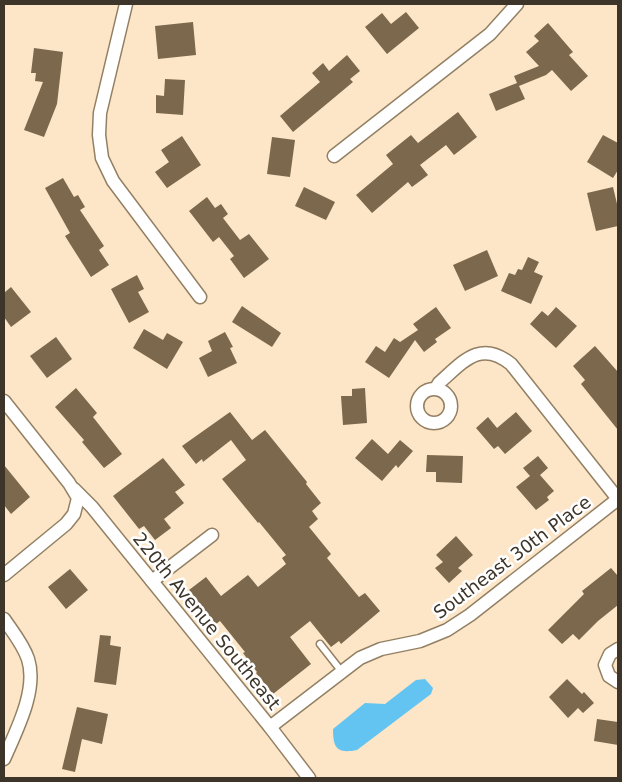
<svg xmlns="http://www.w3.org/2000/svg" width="622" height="782" font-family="'DejaVu Sans',sans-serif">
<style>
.water{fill:#64c4f1}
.building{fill:#7b684d}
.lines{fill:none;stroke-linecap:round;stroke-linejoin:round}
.service-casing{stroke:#938064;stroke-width:9}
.minor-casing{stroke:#938064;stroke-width:15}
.service{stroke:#fff;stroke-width:6}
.minor{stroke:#fff;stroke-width:12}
.labels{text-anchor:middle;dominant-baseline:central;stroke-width:5;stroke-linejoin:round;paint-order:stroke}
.street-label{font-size:18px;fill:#3d3529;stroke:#fff}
</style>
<rect width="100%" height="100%" fill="#fce6c7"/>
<!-- water -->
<path class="water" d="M425 679 433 688 431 694 357 750C337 754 333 748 333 729L365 703 385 704 416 680Z"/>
<!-- building -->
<g class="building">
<polygon points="406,12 419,28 387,54 365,27 382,13 391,24"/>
<polygon points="193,22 196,55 158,59 155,26"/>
<polygon points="548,23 573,52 569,55 588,76 571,91 552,70 546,75 519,86 525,99 496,111 489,94 517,83 514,76 539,66 526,52 539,41 534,36"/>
<polygon points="34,48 63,52 57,104 44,137 24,130 43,82 35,81 36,73 31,73"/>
<polygon points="347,55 360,71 350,79 353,82 293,132 280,116 320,82 312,73 323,63 329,71"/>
<polygon points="165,79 185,80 183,115 156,113 156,95 164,96"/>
<polygon points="458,112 477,137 454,155 446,145 420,165 428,175 412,187 408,182 372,213 356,195 393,164 386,155 411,135 418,143"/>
<polygon points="603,135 618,143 618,170 613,178 587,162"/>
<polygon points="182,136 201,165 167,188 155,172 169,162 161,150"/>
<polygon points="272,137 295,140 290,177 267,174"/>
<polygon points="63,178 74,197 78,195 85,207 80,210 104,246 99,250 109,265 91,277 65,236 70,233 45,188"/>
<polygon points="304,187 335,202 326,220 295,206"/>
<polygon points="613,187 618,208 618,226 596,231 587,193"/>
<polygon points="207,197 215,208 221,204 228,214 223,218 240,240 249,234 269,259 244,278 230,259 234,256 219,237 213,242 189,211"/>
<polygon points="487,250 498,276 465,291 453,265"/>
<polygon points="528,257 539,262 534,272 543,276 531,304 501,291 509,273 515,275 518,269 522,270"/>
<polygon points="137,275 144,289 138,292 149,312 129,323 111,289"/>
<polygon points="11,287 31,312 11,327 4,317 4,293"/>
<polygon points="242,306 281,333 272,347 232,322"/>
<polygon points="436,307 451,328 435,339 437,342 424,352 415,340 389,378 365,362 376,346 385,352 394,338 400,342 418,330 413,324"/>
<polygon points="556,307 577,326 556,348 530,324 542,311 548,316"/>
<polygon points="144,329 163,340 167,333 183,342 167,369 133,348"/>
<polygon points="225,332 233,347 230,348 237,363 208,377 199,358 212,351 208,341"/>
<polygon points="56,337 72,359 47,378 30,356"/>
<polygon points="595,346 618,372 618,430 581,384 585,380 573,366"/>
<polygon points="76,388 97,413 93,417 122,454 104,468 82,442 84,440 55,407"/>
<polygon points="365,388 367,423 343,425 341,396 352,396 352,389"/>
<polygon points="230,412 252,440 265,430 307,482 306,484 321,503 312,511 318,519 309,527 331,554 327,558 359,597 365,593 380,611 341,644 339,641 331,647 310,621 290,637 311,664 273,694 256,673 257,672 243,653 245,652 220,621 216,624 189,590 206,577 221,596 248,575 258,587 286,564 282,558 286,555 259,522 258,523 222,479 246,460 231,440 203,462 202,459 196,464 182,446"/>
<polygon points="516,412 532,431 505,454 498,446 494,449 476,428 488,417 497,428"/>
<polygon points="372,439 388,454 400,440 413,451 398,468 396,465 382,481 355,458"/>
<polygon points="427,455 463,456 462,483 436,482 436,472 426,472"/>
<polygon points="538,456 548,468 540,475 554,491 547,497 549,500 536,510 516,487 530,476 523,468"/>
<polygon points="163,458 185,485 175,492 184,503 164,519 171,528 155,540 144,526 139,529 113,496"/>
<polygon points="4,465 30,497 11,514 4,505"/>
<polygon points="456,536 473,555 458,568 462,571 449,583 435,568 443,562 436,555"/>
<polygon points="611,568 618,576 618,605 598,621 579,640 573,634 562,644 548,630 584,594 582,591"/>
<polygon points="70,569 88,590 66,609 48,587"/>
<polygon points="100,635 111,636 110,645 121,647 116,685 94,682"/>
<polygon points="567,679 582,694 584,692 594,703 583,713 578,708 568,718 549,697"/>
<polygon points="77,707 108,714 102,744 82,739 75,772 62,769"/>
<polygon points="597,719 618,722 618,745 594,741"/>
</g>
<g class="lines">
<!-- service casing -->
<g class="service-casing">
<polyline id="service" points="320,644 342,672"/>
</g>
<!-- minor casing -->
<g class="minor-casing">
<g id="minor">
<polyline points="126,4 100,113 99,135 102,158 113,181 200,297"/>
<polyline points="334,156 490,34 517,4"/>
<path d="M436 388 439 383C463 362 480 339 511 364L618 499"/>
<circle cx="434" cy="406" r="17"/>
<polyline points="4,401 69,483 78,498 74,514 66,524 4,575"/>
<polyline points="74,489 92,507 270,727 309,778"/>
<polyline points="152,581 212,535"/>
<path d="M4 619C12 631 23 644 28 659 38 690 16 731 4 759"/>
<polyline points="618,649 610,654 605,665 609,676 618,682"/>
<polyline points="270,727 360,658 381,649 420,641 447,630 470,615 618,499"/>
</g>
</g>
<!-- service -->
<use href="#service" class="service"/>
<!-- minor -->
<use href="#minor" class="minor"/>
</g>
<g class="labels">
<!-- street labels -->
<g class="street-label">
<text transform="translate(512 557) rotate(-37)">Southeast 30th Place</text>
<text transform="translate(207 621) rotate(51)">220th Avenue Southeast</text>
</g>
</g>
<!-- border -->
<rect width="622" height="782" fill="none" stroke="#3d3529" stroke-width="10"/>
</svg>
